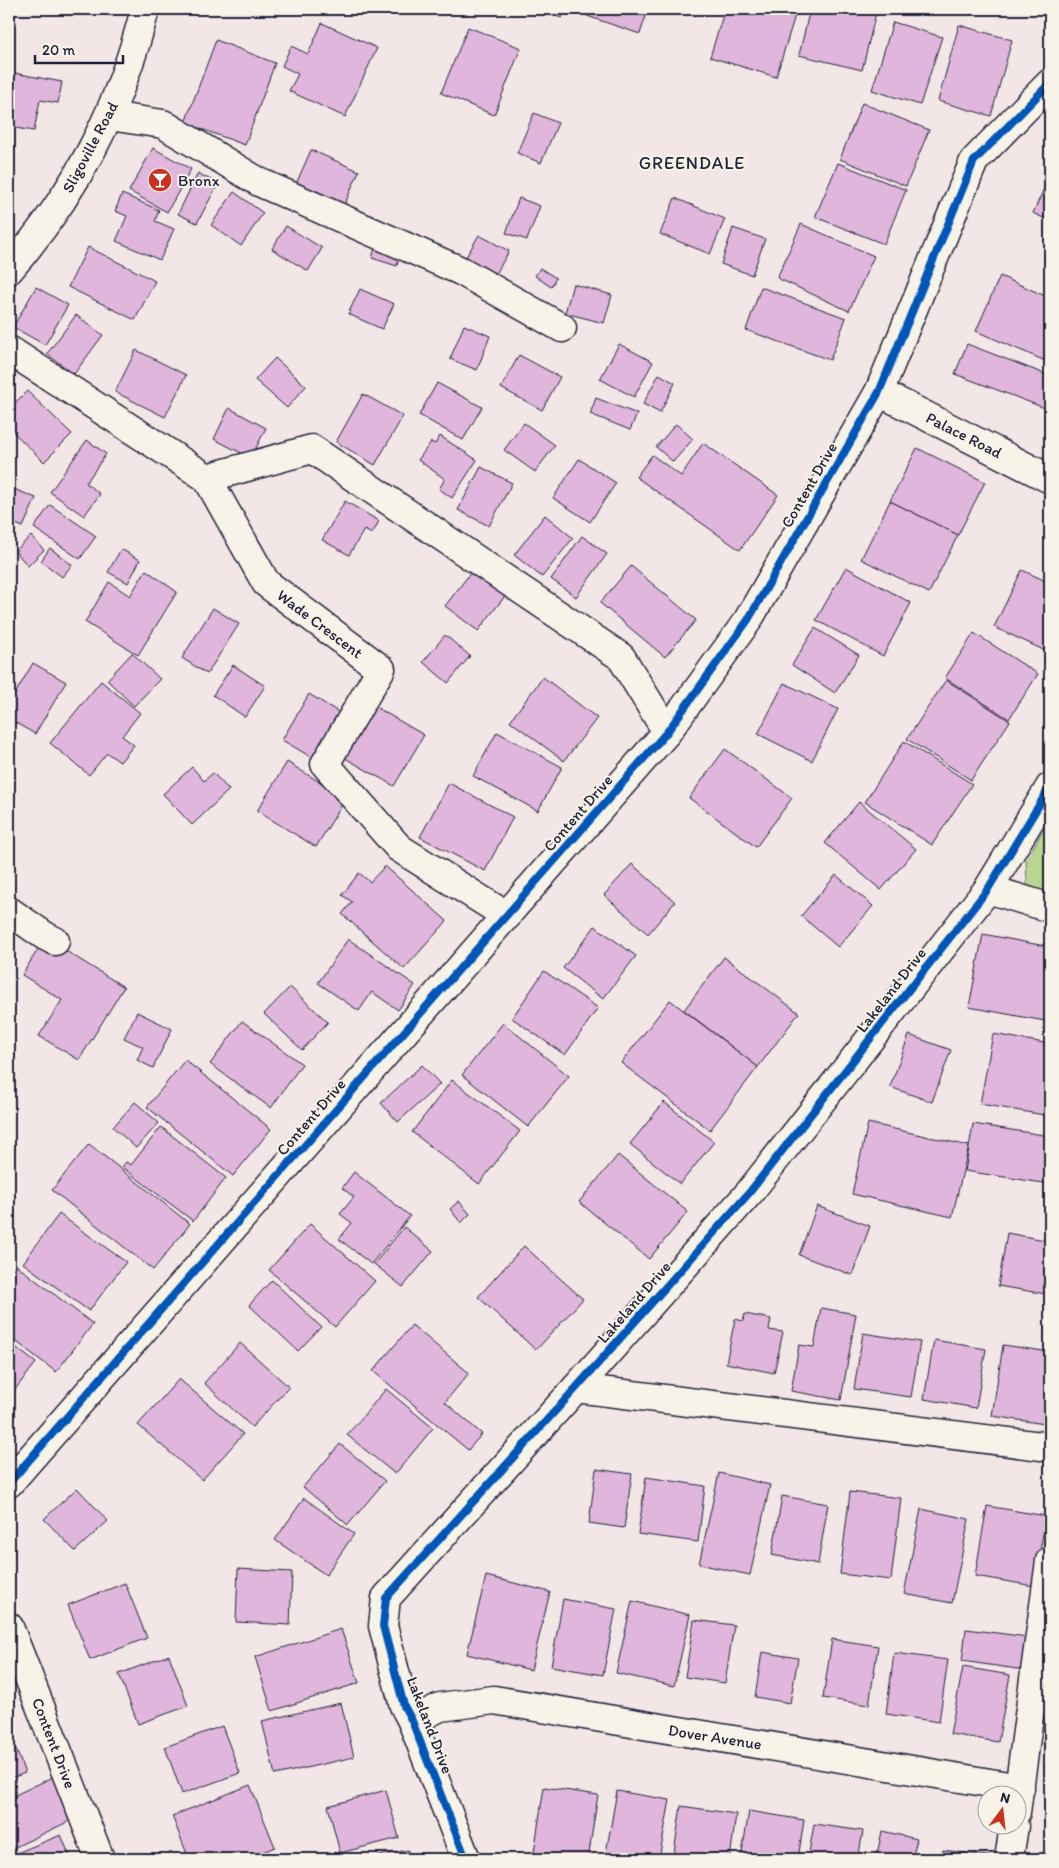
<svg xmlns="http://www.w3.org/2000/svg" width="1059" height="1868" font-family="Itim,sans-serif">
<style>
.green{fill:#b8d68e;stroke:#6d7c64}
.building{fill:#e0b6dc;stroke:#22223b}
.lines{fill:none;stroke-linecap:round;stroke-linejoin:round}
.minor-casing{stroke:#22223b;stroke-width:31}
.tertiary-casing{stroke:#22223b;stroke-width:31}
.minor{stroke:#f7f3e8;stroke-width:28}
.tertiary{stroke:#f7f3e8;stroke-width:28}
.cycleway-casing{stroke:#f7f3e8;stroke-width:11}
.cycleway{stroke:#0057b8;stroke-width:8}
.labels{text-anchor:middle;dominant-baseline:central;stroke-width:4;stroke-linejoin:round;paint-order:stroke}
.street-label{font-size:16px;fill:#22223b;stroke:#f7f3e8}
.poi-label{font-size:16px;fill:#22223b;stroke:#f7f3e8;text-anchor:start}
.neighbourhood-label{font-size:18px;letter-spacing:1px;fill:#22223b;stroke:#f7f3e8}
</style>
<rect width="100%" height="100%" fill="#f2e7e6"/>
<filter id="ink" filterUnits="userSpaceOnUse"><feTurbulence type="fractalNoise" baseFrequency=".02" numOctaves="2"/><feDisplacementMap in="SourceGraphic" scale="10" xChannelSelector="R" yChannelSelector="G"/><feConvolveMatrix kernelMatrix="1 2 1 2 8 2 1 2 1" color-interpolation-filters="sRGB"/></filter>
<g filter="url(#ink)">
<!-- green -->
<polygon class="green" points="1050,817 1050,894 1027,885 1026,861"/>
<!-- building -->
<g class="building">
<polygon points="531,9 564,9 562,18"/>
<polygon points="589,9 648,9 640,34 587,16"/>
<polygon points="725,9 797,9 776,77 710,57"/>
<polygon points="810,9 877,9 862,70 799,55"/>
<polygon points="893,22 942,37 920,105 872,90"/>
<polygon points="322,23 377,48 345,117 289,91 298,74 282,66 291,46 308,54"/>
<polygon points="959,25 1012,40 991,116 938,101"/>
<polygon points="468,27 521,48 494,115 441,93"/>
<polygon points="216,40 275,63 245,145 185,123"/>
<polygon points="9,72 62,82 58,103 40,100 34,131 9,127"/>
<polygon points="862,103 929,130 906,186 840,159"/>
<polygon points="534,113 558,123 541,163 517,153"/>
<polygon points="9,132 13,133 9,146"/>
<polygon points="153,148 191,169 167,212 129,191"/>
<polygon points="311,150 359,171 340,215 292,193"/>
<polygon points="838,163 906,190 884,244 815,217"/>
<polygon points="198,173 218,184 197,223 178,214"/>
<polygon points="1050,175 1050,221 1033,213"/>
<polygon points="234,192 263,213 241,246 211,225"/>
<polygon points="122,194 159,210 155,221 174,229 160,260 116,241 127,216 115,211"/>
<polygon points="519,198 540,206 527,240 506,233"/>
<polygon points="675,198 725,219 710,254 660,234"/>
<polygon points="801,224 874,256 849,311 777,278"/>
<polygon points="286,226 322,248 308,271 272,249"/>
<polygon points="733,228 765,239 752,275 721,264"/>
<polygon points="479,235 509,251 493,279 463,262"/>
<polygon points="377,242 401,250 397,266 372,258"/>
<polygon points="88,247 155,281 135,320 68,287"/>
<polygon points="540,268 556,278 551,287 535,276"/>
<polygon points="1000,276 1050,298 1050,363 976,331"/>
<polygon points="573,284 612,295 604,323 565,313"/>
<polygon points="36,287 68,305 45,345 13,327"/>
<polygon points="761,287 846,318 830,360 746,330"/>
<polygon points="360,289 394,304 382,329 348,314"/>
<polygon points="76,315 103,335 74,374 47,354"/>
<polygon points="464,325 490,336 477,370 450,359"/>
<polygon points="619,344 653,362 634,397 600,379"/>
<polygon points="967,344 1050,376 1050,410 955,374"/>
<polygon points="136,350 186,375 165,417 115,392"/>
<polygon points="519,355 560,377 542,410 501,388"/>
<polygon points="275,358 306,386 287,408 255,380"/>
<polygon points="659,374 675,383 660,413 643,404"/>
<polygon points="437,383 482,407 463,440 419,415"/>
<polygon points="27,391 72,434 44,462 9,428 9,409"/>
<polygon points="363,394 403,416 375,465 336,442"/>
<polygon points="596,398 637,414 630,430 590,414"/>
<polygon points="229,408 266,428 251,458 214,439"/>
<polygon points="524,423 555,445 535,472 504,450"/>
<polygon points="676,424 693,439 673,462 656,447"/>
<polygon points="440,436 477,460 452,498 439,489 445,479 418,460 431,442 435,444"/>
<polygon points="87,440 106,454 86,483 100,494 84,516 50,492"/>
<polygon points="703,443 778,495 740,550 636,477 652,455 681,476"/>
<polygon points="917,448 985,482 958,535 890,501"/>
<polygon points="579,459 616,483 590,522 553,498"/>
<polygon points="481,467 512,483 489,526 458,510"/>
<polygon points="9,487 36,498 23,527 9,521"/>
<polygon points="345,501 379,521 372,534 364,530 349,555 322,540"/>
<polygon points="890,501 958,535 929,593 861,559"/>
<polygon points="50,505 96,536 80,559 34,528"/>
<polygon points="545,515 573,538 542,577 514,555"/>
<polygon points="31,536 44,550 28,566 15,551"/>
<polygon points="582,536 607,554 576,597 551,579"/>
<polygon points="50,548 72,565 62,577 41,561"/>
<polygon points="121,549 140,560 128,583 108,572"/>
<polygon points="631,566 696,620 665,657 600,603"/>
<polygon points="846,567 911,603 883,656 816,620"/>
<polygon points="1050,567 1050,581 1045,579"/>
<polygon points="146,570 177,592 138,655 85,622 109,582 130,596"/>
<polygon points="1022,570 1050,583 1050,653 994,627"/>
<polygon points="472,571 505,596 478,631 445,606"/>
<polygon points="213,608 239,624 207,674 182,658"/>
<polygon points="815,628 859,655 835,693 792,665"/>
<polygon points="974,633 1038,674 1009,719 945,678"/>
<polygon points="445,635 470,656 448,683 423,662"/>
<polygon points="132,653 160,679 134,706 107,680"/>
<polygon points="33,663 66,682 35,734 9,719 9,704"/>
<polygon points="233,665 265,686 245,717 213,695"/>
<polygon points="543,677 597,718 564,761 510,721"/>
<polygon points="946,680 1010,721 971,780 907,739"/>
<polygon points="101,681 140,713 122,736 134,745 120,762 107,753 89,775 50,743"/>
<polygon points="784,683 838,709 812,761 758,734"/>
<polygon points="309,694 345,716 318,761 282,740"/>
<polygon points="367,702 424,735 394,786 338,754"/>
<polygon points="497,732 562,767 538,811 473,776"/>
<polygon points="904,741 972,784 932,845 865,802"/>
<polygon points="725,749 792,798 756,847 689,798"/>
<polygon points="287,762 346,798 316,847 257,811"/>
<polygon points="192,767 204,781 213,773 229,790 192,825 163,794"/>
<polygon points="449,783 513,817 485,871 420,837"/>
<polygon points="859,802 916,849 881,890 825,843"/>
<polygon points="632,864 675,902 648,934 604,895"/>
<polygon points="385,866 447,921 404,969 342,914 352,902 342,895 359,873 370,882"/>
<polygon points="836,875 873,906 838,947 801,916"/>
<polygon points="595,926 636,956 603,999 563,968"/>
<polygon points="983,934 1050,947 1050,1022 969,1007"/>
<polygon points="45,938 124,987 79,1060 39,1036 62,1000 22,975"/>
<polygon points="348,939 415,985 398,1010 372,992 359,1011 318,983"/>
<polygon points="724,957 799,1013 758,1067 684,1010"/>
<polygon points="544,971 598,1008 565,1055 512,1018"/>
<polygon points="290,987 328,1022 302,1050 264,1014"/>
<polygon points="670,1000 758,1067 710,1130 621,1063"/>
<polygon points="137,1012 172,1029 153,1068 137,1060 143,1047 124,1038"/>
<polygon points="242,1021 302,1064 271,1108 210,1064"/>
<polygon points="503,1023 569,1076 528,1127 462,1075"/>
<polygon points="993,1034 1050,1044 1050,1116 980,1104"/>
<polygon points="909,1035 951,1050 932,1102 890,1087"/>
<polygon points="185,1060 271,1129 233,1176 147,1107"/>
<polygon points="422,1065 440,1084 398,1122 381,1103"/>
<polygon points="452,1080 520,1131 479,1184 412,1132"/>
<polygon points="135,1102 159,1123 136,1148 113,1127"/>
<polygon points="664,1102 714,1142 680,1184 630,1144"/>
<polygon points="868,1123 969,1146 952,1217 852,1194"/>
<polygon points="973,1124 1050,1136 1050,1184 965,1171"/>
<polygon points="161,1127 226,1178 193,1221 122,1167 126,1162 131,1165"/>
<polygon points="89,1144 190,1224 153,1270 52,1190"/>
<polygon points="618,1155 688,1212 649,1259 579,1202"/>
<polygon points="354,1172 410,1216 371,1264 339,1239 352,1223 340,1214 354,1197 342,1188"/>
<polygon points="459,1201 470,1214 461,1223 450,1209"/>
<polygon points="817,1206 870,1226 852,1275 799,1255"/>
<polygon points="59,1214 126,1262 89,1311 23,1263"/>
<polygon points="310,1224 375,1281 335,1327 269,1270"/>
<polygon points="404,1227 433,1251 403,1287 374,1264"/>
<polygon points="1007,1233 1050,1241 1050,1269 1046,1294 998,1286"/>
<polygon points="524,1246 583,1299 536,1350 478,1297"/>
<polygon points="16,1265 93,1324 56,1372 9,1336 9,1274"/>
<polygon points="272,1280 321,1327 298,1351 249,1305"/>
<polygon points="821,1308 856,1314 841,1400 791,1391 799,1345 814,1347"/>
<polygon points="745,1314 771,1319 769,1330 783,1332 774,1373 726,1363 735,1319 743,1321"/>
<polygon points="412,1325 469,1373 445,1402 482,1434 468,1450 373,1371"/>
<polygon points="863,1333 920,1342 911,1397 854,1389"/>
<polygon points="934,1340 986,1349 976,1408 924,1399"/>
<polygon points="9,1342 36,1363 9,1397"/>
<polygon points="240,1343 289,1387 252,1427 204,1383"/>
<polygon points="1003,1345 1050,1352 1050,1393 1045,1424 992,1416"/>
<polygon points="179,1379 243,1434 202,1480 138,1425"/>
<polygon points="386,1389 433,1428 395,1474 347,1435"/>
<polygon points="340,1444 385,1481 348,1525 303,1487"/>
<polygon points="596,1469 632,1474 624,1528 589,1523"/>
<polygon points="719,1473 770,1485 750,1575 699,1564"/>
<polygon points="646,1477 705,1486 698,1542 638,1534"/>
<polygon points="77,1488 108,1521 75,1551 44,1519"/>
<polygon points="850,1492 901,1498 891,1580 840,1574"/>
<polygon points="782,1496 828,1504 818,1564 772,1555"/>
<polygon points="304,1498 354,1534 326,1575 275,1540"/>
<polygon points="987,1506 1046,1516 1034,1586 975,1576"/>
<polygon points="921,1509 969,1519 952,1603 904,1594"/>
<polygon points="238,1569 292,1572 290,1625 236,1622"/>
<polygon points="486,1576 550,1592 531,1670 467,1654"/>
<polygon points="125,1583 147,1638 90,1660 68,1605"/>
<polygon points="563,1599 616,1609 603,1675 551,1666"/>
<polygon points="632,1601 690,1615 674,1686 616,1673"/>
<polygon points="694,1620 734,1625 725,1683 685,1677"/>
<polygon points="341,1629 359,1683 272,1711 255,1657"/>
<polygon points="966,1629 1028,1637 1024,1670 962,1661"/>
<polygon points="832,1639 878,1646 869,1705 823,1698"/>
<polygon points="762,1652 798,1658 790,1703 755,1697"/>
<polygon points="894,1653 948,1660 939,1722 886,1714"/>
<polygon points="169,1655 188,1706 138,1724 119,1674"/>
<polygon points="963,1667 1010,1675 998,1742 950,1734"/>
<polygon points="341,1703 354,1757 275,1775 262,1721"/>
<polygon points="222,1726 240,1773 182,1794 165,1747"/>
<polygon points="9,1731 25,1773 9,1779"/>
<polygon points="57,1775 78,1817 9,1850 9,1798"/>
<polygon points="250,1785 275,1847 245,1859 189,1859 172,1816"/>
<polygon points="544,1787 598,1795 588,1859 533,1859"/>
<polygon points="386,1790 399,1838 340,1853 328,1806"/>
<polygon points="617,1791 670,1800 659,1859 605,1859"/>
<polygon points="681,1806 736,1814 730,1859 673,1859"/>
<polygon points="749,1811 804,1820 798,1859 741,1859"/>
<polygon points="814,1824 863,1831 858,1859 808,1859"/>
<polygon points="882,1831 917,1839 912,1859 876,1859"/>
<polygon points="61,1835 71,1859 9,1859 9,1856"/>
<polygon points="408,1850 409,1859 362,1859"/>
<polygon points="943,1850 995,1857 994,1859 942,1859"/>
</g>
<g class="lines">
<!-- minor casing -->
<g class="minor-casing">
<g id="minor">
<polyline points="109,116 163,124 259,182 461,271 562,328"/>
<polyline points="9,350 207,478 266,583 381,669 325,764 399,848 507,916"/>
<polyline points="879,392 1050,479"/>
<polyline points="207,478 312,449 621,657 667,732"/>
<polyline points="988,889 1050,908"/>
<polyline points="9,911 45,936 55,941"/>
<polyline points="576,1388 1050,1447"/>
<polyline points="9,1483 667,732 748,620 879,392 974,161 1050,83"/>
<polyline points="9,1627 100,1859"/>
<polyline points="412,1721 440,1707 494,1700 1020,1788"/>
<polyline points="1016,1812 1050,1561"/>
<polyline points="466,1859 412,1721 404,1706 383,1626 386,1598 576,1388 749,1193 988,889 1050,787"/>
<polyline points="1009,1859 1014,1826"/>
</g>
</g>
<!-- tertiary casing -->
<g class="tertiary-casing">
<path id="tertiary" d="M9 270C76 192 120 109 145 9"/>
</g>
<!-- minor -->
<use href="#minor" class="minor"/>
<!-- tertiary -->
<use href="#tertiary" class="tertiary"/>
<!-- cycleway casing -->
<g class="cycleway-casing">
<g id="cycleway">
<polyline points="9,1483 667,732 748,620 879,392 974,161 1050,83"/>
<polyline points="466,1859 412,1721 404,1706 383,1626 386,1598 576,1388 749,1193 988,889 1050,787"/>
</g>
</g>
<!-- cycleway -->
<use href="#cycleway" class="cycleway"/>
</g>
</g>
<!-- icons -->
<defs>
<g id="bar-disc" transform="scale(1.25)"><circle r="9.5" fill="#c8321e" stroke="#f7f3e8"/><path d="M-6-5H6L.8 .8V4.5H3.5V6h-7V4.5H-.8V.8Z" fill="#fff"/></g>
</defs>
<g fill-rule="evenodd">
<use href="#bar-disc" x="160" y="180"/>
</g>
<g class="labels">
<!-- street labels -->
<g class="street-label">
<text transform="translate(90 147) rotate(-62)">Sligoville Road</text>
<text transform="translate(964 435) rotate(27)">Palace Road</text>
<text transform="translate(809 485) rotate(-60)">Content Drive</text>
<text transform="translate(320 624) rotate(37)">Wade Crescent</text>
<text transform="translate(578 813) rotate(-49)">Content Drive</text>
<text transform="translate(891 990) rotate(-52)">Lakeland Drive</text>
<text transform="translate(311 1117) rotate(-49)">Content Drive</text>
<text transform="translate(634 1302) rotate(-49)">Lakeland Drive</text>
<text transform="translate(430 1725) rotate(69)">Lakeland Drive</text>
<text transform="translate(715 1737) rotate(9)">Dover Avenue</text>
<text transform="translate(54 1743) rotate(69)">Content Drive</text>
</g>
<!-- poi labels -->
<g class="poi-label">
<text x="178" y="180">Bronx</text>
</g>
<!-- neighbourhood labels -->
<g class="neighbourhood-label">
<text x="692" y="163">GREENDALE</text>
</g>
</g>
<!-- margin -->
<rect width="1059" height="1868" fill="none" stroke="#f7f3e8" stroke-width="30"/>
<rect x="15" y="15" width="1029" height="1838" fill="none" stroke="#22223b" stroke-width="2" filter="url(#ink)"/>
<!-- north arrow -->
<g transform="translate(1002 1810) rotate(15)"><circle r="24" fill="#f7f3e8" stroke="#a29fa3"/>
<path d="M0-4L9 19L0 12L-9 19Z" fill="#c8321e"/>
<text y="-8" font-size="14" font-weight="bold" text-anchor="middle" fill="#22223b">N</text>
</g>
<!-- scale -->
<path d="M35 55v8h88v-8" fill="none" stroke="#22223b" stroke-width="2.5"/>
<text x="42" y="55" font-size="15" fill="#22223b" stroke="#f7f3e8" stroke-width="4" paint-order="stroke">20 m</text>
</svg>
